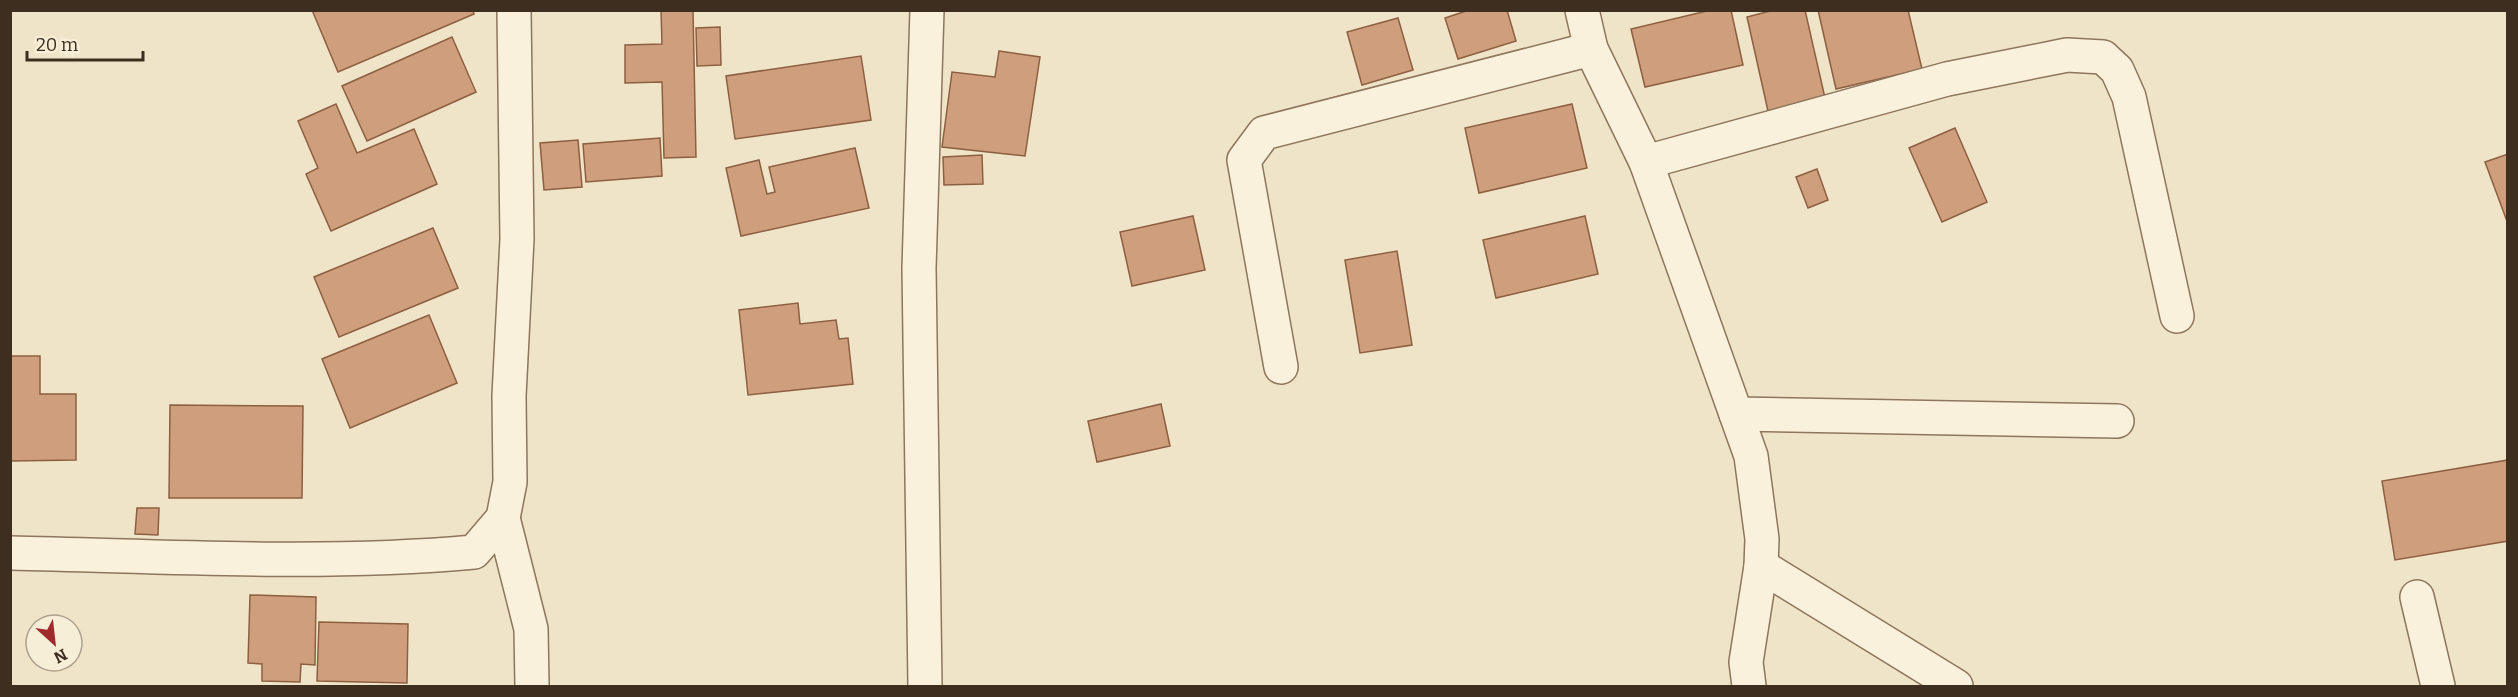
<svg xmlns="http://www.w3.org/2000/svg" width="2518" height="697" font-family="Bitter,serif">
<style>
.building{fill:#cf9f7d;stroke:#8d5f41;stroke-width:1.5}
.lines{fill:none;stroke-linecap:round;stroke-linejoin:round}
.minor-casing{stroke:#8d765c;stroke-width:36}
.minor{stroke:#faf1dc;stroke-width:33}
</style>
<rect width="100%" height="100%" fill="#f0e4c8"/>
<!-- building -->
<g class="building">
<polygon points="312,10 473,10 474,14 338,72"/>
<polygon points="661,10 693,10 696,157 664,158 662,82 625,83 625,45 662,44"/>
<polygon points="1469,10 1507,10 1516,41 1458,59 1445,18"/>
<polygon points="1711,10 1731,10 1743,65 1645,87 1631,29"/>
<polygon points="1774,10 1805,10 1825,98 1768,111 1747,17"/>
<polygon points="1818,10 1908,10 1922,69 1836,89"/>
<polygon points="1398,18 1413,70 1362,85 1347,32"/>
<polygon points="720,27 721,65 697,66 696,28"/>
<polygon points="452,37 476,92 367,141 342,86"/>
<polygon points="999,51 1040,57 1025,156 942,147 952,72 995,77"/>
<polygon points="861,56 871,120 735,139 726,76"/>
<polygon points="336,104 357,153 414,129 437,184 331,231 306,174 318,168 298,121"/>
<polygon points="1572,104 1587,168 1479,193 1465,128"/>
<polygon points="1955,128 1987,202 1942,222 1909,148"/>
<polygon points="660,138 662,176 586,182 583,144"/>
<polygon points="578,140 582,187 544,190 540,143"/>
<polygon points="855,148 869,208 741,236 726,168 759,160 767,194 775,192 769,167"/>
<polygon points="2508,154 2508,224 2485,162"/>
<polygon points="982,155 983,184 944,185 943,157"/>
<polygon points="1817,169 1828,200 1808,208 1796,177"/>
<polygon points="1193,216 1205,270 1132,286 1120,232"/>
<polygon points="1585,216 1598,274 1496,298 1483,240"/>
<polygon points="433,228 458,288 339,337 314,277"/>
<polygon points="1397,251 1412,345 1360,353 1345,260"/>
<polygon points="798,303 800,324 836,320 839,339 848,338 853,384 748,395 739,310"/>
<polygon points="429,315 457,383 350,428 322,359"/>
<polygon points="10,356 40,356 40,394 76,394 76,460 10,461"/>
<polygon points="1161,404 1170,446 1097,462 1088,421"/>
<polygon points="170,405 303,406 302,498 169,498"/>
<polygon points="2508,460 2508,541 2395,560 2382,481"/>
<polygon points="137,508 159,508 158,535 135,534"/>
<polygon points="250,595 316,597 315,665 301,664 300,682 262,681 262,664 248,663"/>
<polygon points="319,622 408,624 407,683 317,681"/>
</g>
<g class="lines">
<!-- minor casing -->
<g class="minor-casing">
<g id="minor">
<polyline points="1582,10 1591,49 1646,162 1751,456 1762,539 1761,566 1746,662 1749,686"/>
<polyline points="1646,162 1947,79 2067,55 2103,57 2117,70 2129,97 2177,316"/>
<polyline points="1281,367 1244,160 1264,133 1591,49"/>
<polyline points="1736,414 2117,421"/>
<polyline points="503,518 531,629 532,686"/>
<path d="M10 553C164 556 320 566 474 552L503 518 510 482 509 396 517 239 514 10"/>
<polyline points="1761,566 1956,686"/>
<polyline points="2417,597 2438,686"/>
<polyline points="925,686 919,268 927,10"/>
</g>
</g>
<!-- minor -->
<use href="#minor" class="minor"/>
</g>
<!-- border -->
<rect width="2518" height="697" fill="none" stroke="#3d2e20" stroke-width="24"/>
<!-- north arrow -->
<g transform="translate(54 643) rotate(153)"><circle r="28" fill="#f7eed8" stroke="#ada18e" stroke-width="1.5"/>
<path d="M0-4.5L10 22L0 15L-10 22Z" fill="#9e2a2b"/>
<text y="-9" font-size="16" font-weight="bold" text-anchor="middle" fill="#3d2e20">N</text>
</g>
<!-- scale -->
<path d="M27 51v9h116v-9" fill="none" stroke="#3d2e20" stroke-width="3"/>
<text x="36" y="51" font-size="18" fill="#3d2e20" stroke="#f7eed8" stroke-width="4.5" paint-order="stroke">20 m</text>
</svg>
